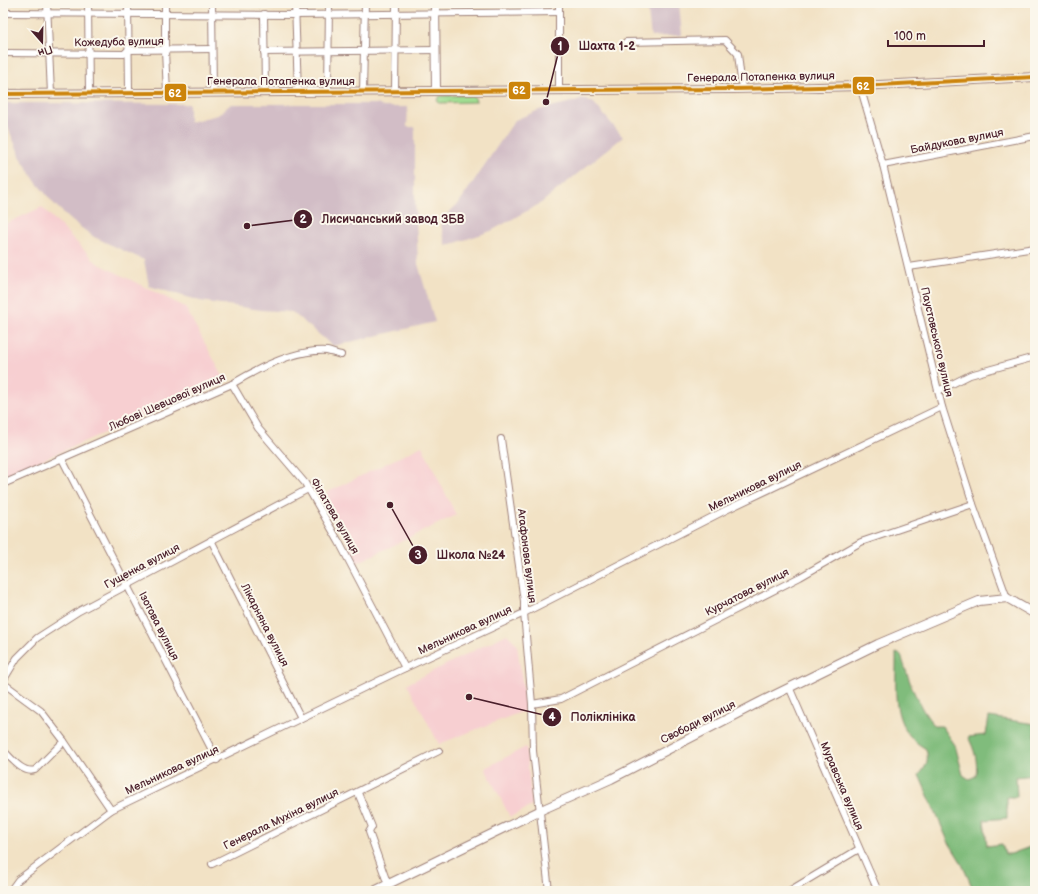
<svg xmlns="http://www.w3.org/2000/svg" width="1038" height="894" font-family="'Balsamiq Sans',sans-serif">
<style>
.built{fill:#f7cfd1}
.industrial{fill:#d2bdc6}
.green{fill:#a0dd91;stroke:#757e5e}
.forest{fill:#80bc7b;stroke:#656e53}
.lines{fill:none;stroke-linecap:round;stroke-linejoin:round}
.street-casing{stroke:#9e8078;stroke-width:8}
.secondary-casing{stroke:#9e8078;stroke-width:10}
.street{stroke:#fff;stroke-width:6}
.secondary{stroke:#fff;stroke-width:8}
.bus-1-casing{stroke:#fbf7ec;stroke-width:7}
.bus-1{stroke:#cc840b;stroke-width:4}
.labels{text-anchor:middle;dominant-baseline:central;stroke-width:4;stroke-linejoin:round;paint-order:stroke}
.street-label{font-size:11px;fill:#4a1f2b;stroke:#fbf7ec}
.leader{fill:none;stroke:#4a1f2b;stroke-width:1.5}
.callout-dot{fill:#4a1f2b;stroke:#fbf7ec;stroke-width:1.5}
.mark-label{font-size:12px;text-anchor:middle;font-weight:bold;fill:#fff}
.callout-label{font-size:12px;text-anchor:middle;font-weight:bold;fill:#4a1f2b;stroke:#fbf7ec;stroke-width:4;stroke-linejoin:round;paint-order:stroke}
.line-badge{stroke:#fbf7ec;stroke-width:1.5}
.badge-label{font-size:11px;text-anchor:middle;font-weight:bold;fill:#fff}
</style>
<rect width="100%" height="100%" fill="#fbf7ec"/>
<filter id="ink" filterUnits="userSpaceOnUse"><feTurbulence type="fractalNoise" baseFrequency=".025" numOctaves="2"/><feDisplacementMap in="SourceGraphic" scale="8" xChannelSelector="R" yChannelSelector="G"/><feConvolveMatrix kernelMatrix="1 2 1 2 8 2 1 2 1" color-interpolation-filters="sRGB"/></filter>
<filter id="wash" filterUnits="userSpaceOnUse"><feTurbulence type="fractalNoise" baseFrequency=".012" numOctaves="4" result="noise"/><feDisplacementMap in="SourceGraphic" scale="16" xChannelSelector="R" yChannelSelector="G"/><feGaussianBlur stdDeviation="0.9" result="paint"/><feColorMatrix in="noise" values="0 0 0 0 0 0 0 0 0 0 0 0 0 0 0 0 0 1.4 0 .05"/><feComposite in="paint" operator="in"/></filter>
<g filter="url(#wash)">
<rect width="100%" height="100%" fill="#f2e2c5"/>
<!-- built -->
<g class="built">
<polygon points="42,207 97,263 185,307 225,380 3,477 3,225"/>
<polygon points="422,446 456,515 357,563 324,494"/>
<polygon points="507,634 517,644 526,710 439,744 407,684"/>
<polygon points="526,747 532,806 510,817 485,768"/>
</g>
<!-- industrial -->
<g class="industrial">
<polygon points="647,3 679,3 682,35 651,37"/>
<polygon points="584,99 593,102 623,137 541,203 491,231 446,246 441,225 447,214 459,203 515,120 539,110"/>
<polygon points="4,103 189,104 189,122 218,115 231,104 377,104 383,107 408,107 407,127 415,127 415,196 418,264 435,322 333,346 292,312 261,310 200,301 149,286 144,260 94,237 72,221 54,204 36,182 21,158 9,130 3,114"/>
</g>
<!-- green -->
<polygon class="green" points="472,95 475,98 476,102 439,103 437,100 440,96"/>
<!-- forest -->
<path class="forest" d="M896 653 901 655C909 680 917 707 935 726H942L955 745 963 775 969 779 976 776C978 762 975 750 968 737L986 735 989 717 1035 724V775L1016 777 1017 797H1007V818L984 820 987 846 1002 844 1005 854H1011L1035 845V887L1031 891H974L961 862 948 841 919 775C927 766 929 760 926 749 888 727 897 690 896 653Z"/>
</g>
<g filter="url(#ink)">
<g class="lines">
<!-- street casing -->
<g class="street-casing">
<g id="street">
<polyline points="47,3 51,94"/>
<polyline points="88,3 89,93"/>
<polyline points="128,3 129,93"/>
<polyline points="165,3 165,51 167,93"/>
<polyline points="212,3 213,93"/>
<polyline points="295,3 298,92"/>
<polyline points="559,3 559,91"/>
<polyline points="3,13 296,15 559,12"/>
<polyline points="264,14 265,92"/>
<polyline points="626,42 725,40 738,54 742,89"/>
<polyline points="264,52 436,50"/>
<polyline points="3,53 124,54 128,50 212,49"/>
<polyline points="860,86 883,165 942,407 973,504 1007,598"/>
<polyline points="328,92 329,3"/>
<polyline points="363,92 365,3"/>
<polyline points="395,92 396,3"/>
<polyline points="883,165 1035,136"/>
<polyline points="909,267 1035,248"/>
<polyline points="232,384 258,428 305,483 339,542 405,668"/>
<polyline points="938,391 970,375 1035,357"/>
<polyline points="501,439 524,601 524,613 532,704 533,751 549,891"/>
<polyline points="62,459 217,760"/>
<path d="M3 484 232 384C257 369 296 349 327 351 331 352 337 354 341 355"/>
<polyline points="211,540 301,718"/>
<polyline points="3,681 17,658 37,638 79,611 308,489"/>
<polyline points="3,683 41,711 64,741 111,810"/>
<polyline points="790,689 878,891"/>
<polyline points="532,704 561,699 800,577 861,542 973,504"/>
<path d="M3 750C11 758 23 774 35 770L64 741"/>
<polyline points="358,793 372,827 369,832 388,885"/>
<polyline points="212,864 439,751"/>
<polyline points="10,891 18,880 111,810 405,668 524,613 726,510 942,407"/>
<polyline points="789,891 859,849"/>
</g>
</g>
<!-- secondary casing -->
<g class="secondary-casing">
<g id="secondary">
<polyline points="435,3 436,91"/>
<polyline points="3,94 733,89 860,86 1035,77"/>
<polyline points="374,891 539,811 611,779 760,702 878,644 979,601 1007,598 1035,614"/>
</g>
</g>
<!-- street -->
<use href="#street" class="street"/>
<!-- secondary -->
<use href="#secondary" class="secondary"/>
<!-- bus-1 casing -->
<g class="bus-1-casing">
<polyline id="bus-1" points="3,94 733,89 860,86 1035,77"/>
</g>
<!-- bus-1 -->
<use href="#bus-1" class="bus-1"/>
</g>
</g>
<g class="labels">
<!-- street labels -->
<g class="street-label">
<text transform="translate(119 42) rotate(-1)">Кожедуба вулиця</text>
<text transform="translate(761 77) rotate(-1)">Генерала Потапенка вулиця</text>
<text x="281" y="81">Генерала Потапенка вулиця</text>
<text transform="translate(957 141) rotate(-11)">Байдукова вулиця</text>
<text transform="translate(937 342) rotate(77)">Паустовського вулиця</text>
<text transform="translate(167 402) rotate(-24)">Любові Шевцової вулиця</text>
<text transform="translate(755 486) rotate(-26)">Мельникова вулиця</text>
<text transform="translate(335 516) rotate(60)">Філатова вулиця</text>
<text transform="translate(527 556) rotate(83)">Агафонова вулиця</text>
<text transform="translate(142 566) rotate(-28)">Гущенка вулиця</text>
<text transform="translate(747 592) rotate(-27)">Курчатова вулиця</text>
<text transform="translate(265 625) rotate(63)">Лікарняна вулиця</text>
<text transform="translate(159 626) rotate(63)">Ізотова вулиця</text>
<text transform="translate(465 630) rotate(-25)">Мельникова вулиця</text>
<text transform="translate(698 722) rotate(-27)">Свободи вулиця</text>
<text transform="translate(172 770) rotate(-25)">Мельникова вулиця</text>
<text transform="translate(842 786) rotate(67)">Муравська вулиця</text>
<text transform="translate(281 819) rotate(-26)">Генерала Мухіна вулиця</text>
</g>
</g>
<!-- callouts -->
<path class="leader" d="M546 102L560 46M247 226L303 219M390 505L418 555M469 697L552 717"/>
<g class="callout-dot">
<circle cx="546" cy="102" r="4"/>
<circle cx="247" cy="226" r="4"/>
<circle cx="390" cy="505" r="4"/>
<circle cx="469" cy="697" r="4"/>
<circle cx="560" cy="46" r="10"/>
<circle cx="303" cy="219" r="10"/>
<circle cx="418" cy="555" r="10"/>
<circle cx="552" cy="717" r="10"/>
</g>
<g class="mark-label">
<text x="560" y="50">1</text>
<text x="303" y="223">2</text>
<text x="418" y="559">3</text>
<text x="552" y="721">4</text>
</g>
<g class="callout-label">
<text x="607" y="50">Шахта 1-2</text>
<text x="393" y="223">Лисичанський завод ЗБВ</text>
<text x="471" y="559">Школа №24</text>
<text x="603" y="721">Поліклініка</text>
</g>
<g class="line-badge">
<rect x="852" y="76" width="23" height="19" rx="4" fill="#cc840b"/>
<rect x="508" y="81" width="23" height="19" rx="4" fill="#cc840b"/>
<rect x="164" y="83" width="23" height="19" rx="4" fill="#cc840b"/>
</g>
<g class="badge-label">
<text x="863" y="90">62</text>
<text x="519" y="94">62</text>
<text x="175" y="97">62</text>
</g>
<!-- margin -->
<rect width="1038" height="894" fill="none" stroke="#fbf7ec" stroke-width="16"/>
<!-- north arrow -->
<g transform="translate(42 42) rotate(160)" stroke="#fbf7ec" stroke-width="3" paint-order="stroke">
<path d="M0-3L7 15L0 10L-7 15Z" fill="#4a1f2b"/>
<text y="-6" font-size="11" font-weight="bold" text-anchor="middle" fill="#4a1f2b">Пн</text>
</g>
<!-- scale -->
<path d="M888 40v6h96v-6" fill="none" stroke="#4a1f2b" stroke-width="2"/>
<text x="894" y="40" font-size="12" fill="#4a1f2b" stroke="#fbf7ec" stroke-width="3" paint-order="stroke">100 m</text>
</svg>
